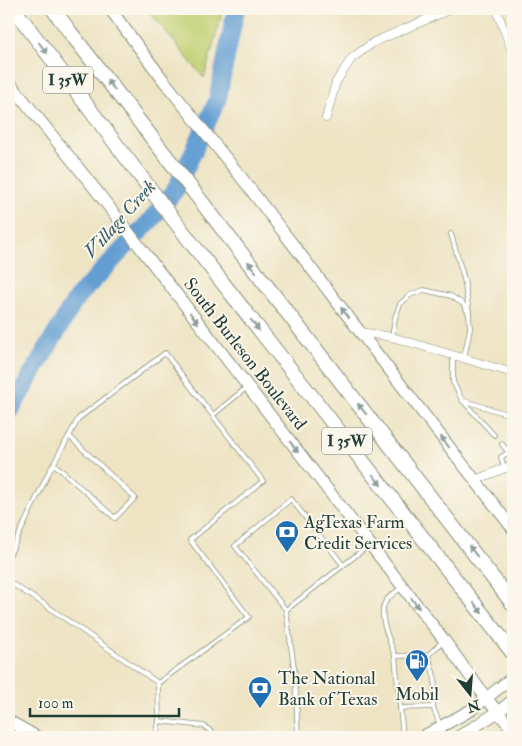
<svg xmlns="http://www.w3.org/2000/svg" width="522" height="746" font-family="'IM FELL Double Pica',serif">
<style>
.grass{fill:#c0cf71;stroke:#708652}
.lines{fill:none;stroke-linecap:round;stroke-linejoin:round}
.river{stroke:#649ed3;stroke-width:18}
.service-casing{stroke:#86907c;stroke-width:5.5}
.minor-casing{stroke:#86907c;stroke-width:9}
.secondary-casing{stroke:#86907c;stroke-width:13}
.motorway-casing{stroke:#86907c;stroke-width:16}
.service{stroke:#fff;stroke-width:4}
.minor{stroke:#fff;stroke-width:8}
.secondary{stroke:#fff;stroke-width:11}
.motorway{stroke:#fff;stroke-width:14}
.oneway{fill:#8f9e9a}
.labels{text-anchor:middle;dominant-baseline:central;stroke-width:4;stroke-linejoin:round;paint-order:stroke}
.shield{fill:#fbf7ec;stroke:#61756b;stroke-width:1}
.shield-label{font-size:16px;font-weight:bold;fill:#1f3d34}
.street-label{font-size:18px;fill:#1f3d34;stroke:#fbf7ec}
.poi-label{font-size:18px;fill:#1f3d34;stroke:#fbf7ec;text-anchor:start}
.water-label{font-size:19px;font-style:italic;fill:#375f6c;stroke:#fbf7ec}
</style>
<rect width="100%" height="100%" fill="#fbf7ec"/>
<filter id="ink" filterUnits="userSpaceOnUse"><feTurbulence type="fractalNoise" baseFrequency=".02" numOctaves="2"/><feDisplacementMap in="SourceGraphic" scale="10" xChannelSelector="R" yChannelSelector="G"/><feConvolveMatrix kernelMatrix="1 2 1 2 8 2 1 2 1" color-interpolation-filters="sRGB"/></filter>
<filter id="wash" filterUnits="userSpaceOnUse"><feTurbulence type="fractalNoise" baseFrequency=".0096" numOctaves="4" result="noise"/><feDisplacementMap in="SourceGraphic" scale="20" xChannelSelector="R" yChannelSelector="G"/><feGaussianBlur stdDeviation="1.12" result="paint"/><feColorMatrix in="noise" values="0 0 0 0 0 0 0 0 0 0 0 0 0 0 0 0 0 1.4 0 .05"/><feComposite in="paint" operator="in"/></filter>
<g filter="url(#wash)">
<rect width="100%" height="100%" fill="#eee4c4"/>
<!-- grass -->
<polygon class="grass" points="147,9 223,9 204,78"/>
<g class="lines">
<!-- river -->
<polyline class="river" points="9,413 76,299 104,269 151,220 176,189 217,101 236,9"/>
</g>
</g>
<g filter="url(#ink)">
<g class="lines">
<!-- service casing -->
<g class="service-casing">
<g id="service">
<polyline points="451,234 464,279 469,312"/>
<polyline points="392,337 395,318 400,304 410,295 424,290 451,296 463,304 469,314 470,329 464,358"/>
<polyline points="453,355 453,382 462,400 513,416"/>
<polyline points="463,401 494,435"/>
<polyline points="213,415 246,388"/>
<polyline points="502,444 509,453"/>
<polyline points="54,464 115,518 135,498 69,436"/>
<polyline points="504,468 501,457 513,450"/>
<polyline points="9,556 48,474 79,418 165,353 263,481 190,540 249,617 158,683"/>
<polyline points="343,565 291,499 235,546 286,610 368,546"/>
<polyline points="9,582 44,604 158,683 159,721"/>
<polyline points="286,610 295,675 298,737"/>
<polyline points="428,655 435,679 433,707 440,725"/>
<path d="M395 656C391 643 376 614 386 601 389 596 396 592 401 588"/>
<polyline points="400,708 433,707"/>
<polyline points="156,737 159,721 204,726 218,737"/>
<polyline points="403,737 395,656 428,655 442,642"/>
</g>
</g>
<!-- minor casing -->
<g class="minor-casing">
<g id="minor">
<polyline points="496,9 513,53"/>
<polyline points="9,96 15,91"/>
<polyline points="326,118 336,82 352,58 374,42 451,9"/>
<polyline points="360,332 392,337 513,373"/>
<polyline points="475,480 513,465"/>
</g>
</g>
<!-- secondary casing -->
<g class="secondary-casing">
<g id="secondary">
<polyline points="110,9 164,81 241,177 360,332 513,529"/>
<polyline points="9,82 92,185 444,640 486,698 513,730"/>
<polyline points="9,721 37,737"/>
<polyline points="422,737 471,710 513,677"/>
<polyline points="458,737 498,712 513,700"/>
</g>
</g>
<!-- motorway casing -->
<g class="motorway-casing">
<g id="motorway">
<polyline points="14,9 122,152 193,245 513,653"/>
<polyline points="53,9 70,32 513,604"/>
</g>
</g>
<!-- service -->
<use href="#service" class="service"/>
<!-- minor -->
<use href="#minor" class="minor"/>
<!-- secondary -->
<use href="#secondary" class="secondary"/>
<!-- motorway -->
<use href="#motorway" class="motorway"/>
</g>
<!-- one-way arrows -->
<defs><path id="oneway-solid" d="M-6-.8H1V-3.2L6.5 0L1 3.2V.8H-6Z" transform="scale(1.25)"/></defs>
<g class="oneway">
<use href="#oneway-solid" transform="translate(43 48) rotate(53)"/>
<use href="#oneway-solid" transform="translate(111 85) rotate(-128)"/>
<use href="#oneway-solid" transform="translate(252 267) rotate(-128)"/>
<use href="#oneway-solid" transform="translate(345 313) rotate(-127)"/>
<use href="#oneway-solid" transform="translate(194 318) rotate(52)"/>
<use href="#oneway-solid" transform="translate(255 325) rotate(52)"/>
<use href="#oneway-solid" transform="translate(362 409) rotate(-128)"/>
<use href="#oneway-solid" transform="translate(445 442) rotate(-128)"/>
<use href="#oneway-solid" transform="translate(294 447) rotate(52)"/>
<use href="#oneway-solid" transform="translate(377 480) rotate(52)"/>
<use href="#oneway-solid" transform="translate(473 551) rotate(-128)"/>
<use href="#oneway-solid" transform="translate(415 603) rotate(52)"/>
<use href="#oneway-solid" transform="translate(478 608) rotate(52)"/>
</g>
</g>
<!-- icons -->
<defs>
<g id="bank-pin" transform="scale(1.25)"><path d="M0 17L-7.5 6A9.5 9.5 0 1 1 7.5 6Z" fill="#1f6fb2" stroke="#fbf7ec"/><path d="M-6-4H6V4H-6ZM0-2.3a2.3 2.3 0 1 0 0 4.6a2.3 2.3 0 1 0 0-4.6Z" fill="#fff"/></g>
<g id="fuel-pin" transform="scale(1.25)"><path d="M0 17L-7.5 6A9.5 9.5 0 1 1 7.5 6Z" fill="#1f6fb2" stroke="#fbf7ec"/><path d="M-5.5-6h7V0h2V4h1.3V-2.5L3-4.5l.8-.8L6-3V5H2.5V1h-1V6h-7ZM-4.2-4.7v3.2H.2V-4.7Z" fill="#fff"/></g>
</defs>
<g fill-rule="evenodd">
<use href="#bank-pin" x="287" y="532"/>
<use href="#fuel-pin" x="417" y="661"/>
<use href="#bank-pin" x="260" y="688"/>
</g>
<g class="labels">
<!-- shield labels -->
<g class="shield">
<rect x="43" y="66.5" width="50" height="27" rx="4"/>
<rect x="322" y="427.5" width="50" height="27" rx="4"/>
</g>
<g class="shield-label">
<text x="68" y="80">I 35W</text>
<text x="347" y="441">I 35W</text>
</g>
<!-- street labels -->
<g class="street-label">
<text transform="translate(245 354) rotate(52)">South Burleson Boulevard</text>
</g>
<!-- poi labels -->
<g class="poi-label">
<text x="304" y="522">AgTexas Farm<tspan x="304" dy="21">Credit Services</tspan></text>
<text x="278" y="678">The National<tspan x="278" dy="21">Bank of Texas</tspan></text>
<text x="417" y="694" text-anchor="middle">Mobil</text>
</g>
<!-- water labels -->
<g class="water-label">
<text transform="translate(120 219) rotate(-48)">Village Creek</text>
</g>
</g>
<!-- margin -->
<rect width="522" height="746" fill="none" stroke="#fbf7ec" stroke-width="30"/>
<!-- north arrow -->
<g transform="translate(470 694) rotate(163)" stroke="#fbf7ec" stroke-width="4" paint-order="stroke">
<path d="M0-4L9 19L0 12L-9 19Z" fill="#1f3d34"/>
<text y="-8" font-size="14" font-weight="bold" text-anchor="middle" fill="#1f3d34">N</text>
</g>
<!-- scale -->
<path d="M30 708v8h149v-8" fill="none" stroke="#1f3d34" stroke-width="2.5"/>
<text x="38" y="708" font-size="15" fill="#1f3d34" stroke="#fbf7ec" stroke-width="4" paint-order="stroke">100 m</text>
</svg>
